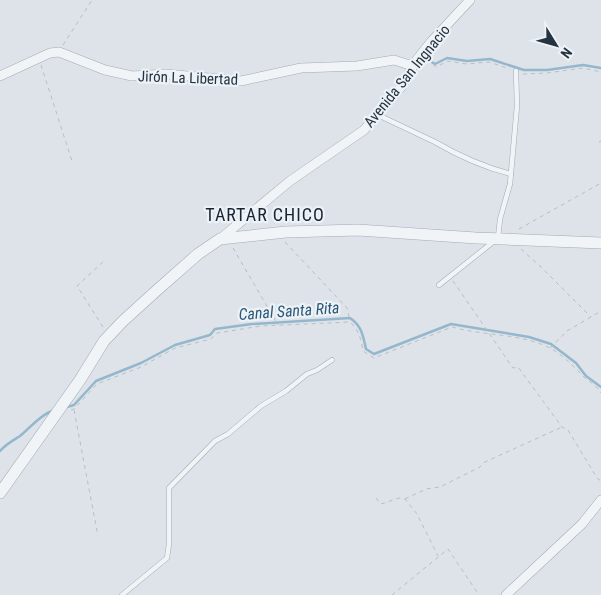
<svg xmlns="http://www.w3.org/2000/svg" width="601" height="595" font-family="'Roboto Condensed',sans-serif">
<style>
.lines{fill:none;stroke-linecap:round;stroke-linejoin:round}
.stream{stroke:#94b7cd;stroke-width:2.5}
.service-casing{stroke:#a2abb3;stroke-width:5.5}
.minor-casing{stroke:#a2abb3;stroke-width:10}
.tertiary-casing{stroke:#a2abb3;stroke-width:12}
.path{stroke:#b8bec4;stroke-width:1;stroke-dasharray:4 4;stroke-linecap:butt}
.service{stroke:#f1f4f7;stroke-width:4.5}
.minor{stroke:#f1f4f7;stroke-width:9}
.tertiary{stroke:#f1f4f7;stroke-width:11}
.labels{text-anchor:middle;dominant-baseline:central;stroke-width:4.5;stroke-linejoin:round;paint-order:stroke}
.street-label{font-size:15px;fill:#253341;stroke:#edf2f6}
.water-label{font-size:16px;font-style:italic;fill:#2b5879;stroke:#edf2f6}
.quarter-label{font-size:18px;letter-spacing:1px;fill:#182432;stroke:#edf2f6}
</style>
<rect width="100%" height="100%" fill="#dde3e9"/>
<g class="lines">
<!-- stream -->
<g class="stream">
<polyline points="421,56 435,64 447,58 467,61 490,59 524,70 547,70 583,65 601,68"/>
<path d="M67 407 74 405 96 381 141 363 175 345 210 335 215 329 252 324 350 318C362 326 363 336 366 349L374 354 451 324 529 337 551 344 576 363 586 376 601 387"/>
<path d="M0 451C6 444 12 441 20 436 30 428 40 415 52 411"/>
</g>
<!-- service casing -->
<g class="service-casing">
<g id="service">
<path d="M378 115C397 124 416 133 435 142 459 156 483 167 511 174"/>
<polyline points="439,285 498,238 500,219 510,184 517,106 516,71"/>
<polyline points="122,595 167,558 169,544 169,488 215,441 228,434 261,406 286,391 307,374 317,370 332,360"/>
</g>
</g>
<!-- minor casing -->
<g class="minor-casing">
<g id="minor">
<polyline points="0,76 50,53 59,52 105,70 132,76 166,74 241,81 301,68 357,66 394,60 413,66"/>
<polyline points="220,239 290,181 364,130 402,86 415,62 430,43 470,0"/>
<polyline points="506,595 582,524 601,500"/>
</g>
</g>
<!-- tertiary casing -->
<g class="tertiary-casing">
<polyline id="tertiary" points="0,493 80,380 104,341 123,321 156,291 198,254 220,239 286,232 358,230 476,238 601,243"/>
</g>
<!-- path -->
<g class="path">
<polyline points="63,45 92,0"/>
<polyline points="426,61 437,67 447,61 467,64 489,62 510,69"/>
<polyline points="41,65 72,161"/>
<polyline points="523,74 547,73 583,68 601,72"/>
<polyline points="599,142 601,141"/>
<polyline points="519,229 601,183"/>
<polyline points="285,242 347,308 350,321"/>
<polyline points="233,248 278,325"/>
<polyline points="521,249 541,267 591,317"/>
<polyline points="453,281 513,368 518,367 562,427 568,430 597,478 601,481"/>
<polyline points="103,327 77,286 104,261"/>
<polyline points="550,348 567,331 601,311"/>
<path d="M71 410 74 409 97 384 141 367 175 348 211 339 217 333 261 326 350 322C359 330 361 339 363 351L374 358 452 327C484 336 520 333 550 348 563 355 574 367 585 378 591 383 597 386 601 393"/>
<polyline points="74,410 98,536"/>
<polyline points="376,498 381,504 399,498 405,499 417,514 438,556"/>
<polyline points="405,499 426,489 440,487 480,467 485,462 562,427"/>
<polyline points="392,595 448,549 479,595"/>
</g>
<!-- service -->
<use href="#service" class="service"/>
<!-- minor -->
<use href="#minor" class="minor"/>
<!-- tertiary -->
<use href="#tertiary" class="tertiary"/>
</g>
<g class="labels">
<!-- street labels -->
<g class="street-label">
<text transform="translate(407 76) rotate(-51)">Avenida San Ingnacio</text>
<text transform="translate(188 78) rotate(2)">Jirón La Libertad</text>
</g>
<!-- water labels -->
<g class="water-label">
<text transform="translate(289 311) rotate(-4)">Canal Santa Rita</text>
</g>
<!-- quarter labels -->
<g class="quarter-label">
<text x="265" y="214">TARTAR CHICO</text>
</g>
</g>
<!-- north arrow -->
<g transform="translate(556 45) rotate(127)" stroke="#edf2f6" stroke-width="4" paint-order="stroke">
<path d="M0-4L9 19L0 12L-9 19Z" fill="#253341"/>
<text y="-8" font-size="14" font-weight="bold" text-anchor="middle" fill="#253341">N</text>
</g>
</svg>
